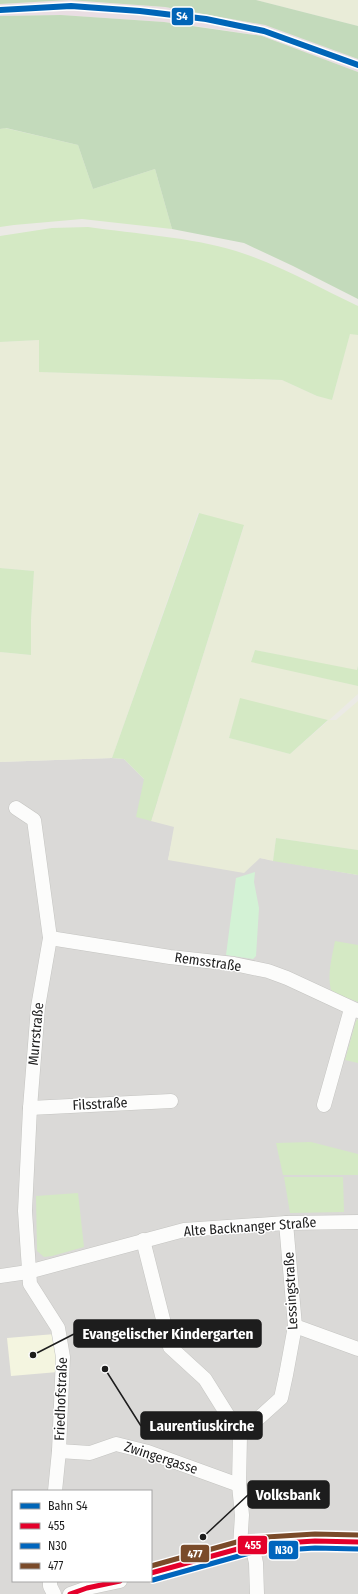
<svg xmlns="http://www.w3.org/2000/svg" width="358" height="1594" font-family="'Fira Sans Condensed',sans-serif">
  <style>
    .residential { fill: #dad9d7; fill-rule: evenodd }
    .industrial { fill: #e9dee3 }
    .education { fill: #f4f5e0 }
    .farmland { fill: #e9ecd8; fill-rule: evenodd }
    .grass { fill: #d4e9c4 }
    .forest { fill: #c3dabb }
    .park { fill: #d3f2d5 }
    .lines { fill: none; stroke-linecap: round; stroke-linejoin: round }
    .minor-casing { stroke: #c4c4c1; stroke-width: 15 }
    .minor { stroke: #fcfcfb; stroke-width: 14 }
    .bus-1-casing { stroke: #fff; stroke-width: 8 }
    .bus-2-casing { stroke: #fff; stroke-width: 8 }
    .bus-3-casing { stroke: #fff; stroke-width: 8 }
    .bus-1 { stroke: #e4002b; stroke-width: 5 }
    .bus-2 { stroke: #0065bd; stroke-width: 5 }
    .bus-3 { stroke: #7a4b2a; stroke-width: 5 }
    .rail-1-casing { stroke: #fff; stroke-width: 9 }
    .rail-1 { stroke: #0065b7; stroke-width: 6 }
    .labels { text-anchor: middle; dominant-baseline: central; stroke-width: 3; stroke-linejoin: round; paint-order: stroke }
    .street-label { font-size: 14px; fill: #1d1d1d; stroke: #fff }
    .leader { fill: none; stroke: #1d1d1d; stroke-width: 1.5 }
    .callout-dot { fill: #1d1d1d; stroke: #fff; stroke-width: 1.5 }
    .callout { fill: #1d1d1d; stroke: #1d1d1d; stroke-width: 1.5 }
    .callout-label { font-size: 15px; text-anchor: middle; font-weight: bold; fill: #fff }
    .line-badge { stroke: #fff; stroke-width: 1.5 }
    .badge-label { font-size: 11px; text-anchor: middle; font-weight: bold; fill: #fff }
  </style>
  <rect width="100%" height="100%" fill="#ebeae5"/>
  <path class="residential" d="M112 758 124 759 144 779 175 827 168 860 260 858 358 875V1594H0V762ZM13 1491H151V1581H13Z"/>
  <path class="industrial" d="M69 0 164 7 265 25 358 59V72L262 36 196 26 164 22 61 15 0 16V4Z"/>
  <path class="education" d="M55 1334 58 1372 11 1376 7 1338Z"/>
  <g class="farmland">
    <path d="M256 0H358V26Z"/>
    <path d="M350 333 358 335V666L357 671 255 650 251 661 358 686V694L329 720H336L358 701V850L276 838 273 861 260 858 244 873 168 860 174 827 151 821 244 526 198 513 112 758 0 762V652L31 655V620L34 571 0 568V342L39 340V372L282 380 317 396 332 400ZM240 699 328 720V721L290 754 229 738Z"/>
  </g>
  <g class="grass">
    <path d="M5 128 78 145 93 189 155 169 172 229 82 219 14 225 0 227V129Z"/>
    <path d="M88 227C136 234 190 237 236 251 278 264 318 287 358 306V335L350 334 332 400 317 396 282 380 39 372V340L0 342V236L52 228Z"/>
    <path d="M199 513 244 525 151 821 136 817 144 779 124 759 112 758Z"/>
    <path d="M0 568 34 571 31 620V655L0 652Z"/>
    <path d="M255 650 357 670 358 666V686L251 662Z"/>
    <path d="M240 698 328 720 290 754 229 738Z"/>
    <path d="M276 838 358 850V875L273 861Z"/>
    <path d="M335 941 358 945V1002L337 994 331 990C327 974 332 957 335 941Z"/>
    <path d="M358 1019V1063L345 1060 356 1021Z"/>
    <path d="M311 1142 358 1154V1175H283L276 1143Z"/>
    <path d="M284 1177H343L344 1212 290 1213Z"/>
    <path d="M78 1193 84 1247 52 1256 44 1257 37 1251 36 1196Z"/>
  </g>
  <g class="forest">
    <path d="M0 0H256L358 26V59L265 25 165 7 69 0 0 4Z"/>
    <path d="M61 15 164 22 262 36 358 72V299L293 266 244 243 172 229 155 169 93 189 78 145 6 128 0 129V16Z"/>
  </g>
  <path class="park" d="M255 872 254 882 259 908 256 956 253 959 226 955 236 878Z"/>
  <g class="lines">
    <defs>
      <g id="minor">
        <path d="M16 808 34 820 50 938 38 1007 30 1108 25 1211 30 1284 58 1328 63 1357 59 1451 55 1491"/>
        <path d="M50 938 170 957 234 964 268 971 287 978 358 1011"/>
        <path d="M324 1105 351 1009"/>
        <path d="M30 1108 171 1101"/>
        <path d="M143 1240 170 1347 205 1379 240 1435 239 1485 242 1515 240 1547"/>
        <path d="M0 1276 28 1272 184 1230 286 1223 358 1222"/>
        <path d="M295 1326 358 1349"/>
        <path d="M240 1435 281 1398 286 1375 295 1326 286 1223"/>
        <path d="M59 1451 90 1453 116 1444 148 1452 239 1485"/>
        <path d="M252 1545 256 1563 257 1594"/>
        <path d="M151 1573 252 1545 315 1541 358 1542"/>
        <path d="M50 1581V1586L54 1594"/>
        <path d="M70 1594 87 1588 120 1581"/>
      </g>
    </defs>
    <use href="#minor" class="minor-casing"/>
    <use href="#minor" class="minor"/>
    <defs>
      <g id="bus-1">
        <path d="M151 1573 252 1545 315 1541 358 1542"/>
        <path d="M70 1594 87 1588 120 1581"/>
      </g>
      <path id="bus-2" d="M153 1580 253 1552 315 1548 358 1549"/>
      <path id="bus-3" d="M151 1566 251 1538 315 1534 358 1535"/>
    </defs>
    <use href="#bus-1" class="bus-1-casing"/>
    <use href="#bus-2" class="bus-2-casing"/>
    <use href="#bus-3" class="bus-3-casing"/>
    <use href="#bus-1" class="bus-1"/>
    <use href="#bus-2" class="bus-2"/>
    <use href="#bus-3" class="bus-3"/>
    <defs>
      <path id="rail-1" d="M0 10 71 6 140 11 206 19 264 31 358 65"/>
    </defs>
    <use href="#rail-1" class="rail-1-casing"/>
    <use href="#rail-1" class="rail-1"/>
  </g>
  <g class="labels">
    <g class="street-label">
      <text transform="translate(208 962) rotate(8)">Remsstraße</text>
      <text transform="translate(36 1034) rotate(-85)">Murrstraße</text>
      <text transform="translate(100 1104) rotate(-3)">Filsstraße</text>
      <text transform="translate(250 1227) rotate(-4)">Alte Backnanger Straße</text>
      <text transform="translate(291 1291) rotate(-93)">Lessingstraße</text>
      <text transform="translate(61 1399) rotate(-88)">Friedhofstraße</text>
      <text transform="translate(161 1458) rotate(18)">Zwingergasse</text>
    </g>
  </g>
  <path class="leader" d="M33 1355L74 1334M105 1369L141 1426M203 1537L248 1495"/>
  <g class="callout-dot">
    <circle cx="33" cy="1355" r="4"/>
    <circle cx="105" cy="1369" r="4"/>
    <circle cx="203" cy="1537" r="4"/>
  </g>
  <g class="callout">
    <rect x="74" y="1320" width="187" height="27" rx="4"/>
    <rect x="141" y="1412" width="121" height="27" rx="4"/>
    <rect x="248" y="1481" width="81" height="27" rx="4"/>
  </g>
  <g class="callout-label">
    <text x="168" y="1339">Evangelischer Kindergarten</text>
    <text x="202" y="1431">Laurentiuskirche</text>
    <text x="288" y="1500">Volksbank</text>
  </g>
  <g class="line-badge">
    <rect x="171" y="7" width="23" height="19" rx="4" fill="#0065b7"/>
    <rect x="237" y="1535" width="31" height="20" rx="4" fill="#e4002b"/>
    <rect x="268" y="1540" width="31" height="20" rx="4" fill="#0065bd"/>
    <rect x="180" y="1544" width="30" height="19" rx="4" fill="#7a4b2a"/>
  </g>
  <g class="badge-label">
    <text x="182" y="20">S4</text>
    <text x="253" y="1549">455</text>
    <text x="284" y="1554">N30</text>
    <text x="195" y="1558">477</text>
  </g>
  <rect x="12" y="1490" width="140" height="92" fill="#ffffff" stroke="#a5a5a5"/>
  <rect x="20" y="1503" width="20" height="6" fill="#0065b7" stroke="#a5a5a5"/>
  <text x="48" y="1510" font-size="12" fill="#1d1d1d">Bahn S4</text>
  <rect x="20" y="1523" width="20" height="6" fill="#e4002b" stroke="#a5a5a5"/>
  <text x="48" y="1530" font-size="12" fill="#1d1d1d">455</text>
  <rect x="20" y="1543" width="20" height="6" fill="#0065bd" stroke="#a5a5a5"/>
  <text x="48" y="1550" font-size="12" fill="#1d1d1d">N30</text>
  <rect x="20" y="1563" width="20" height="6" fill="#7a4b2a" stroke="#a5a5a5"/>
  <text x="48" y="1570" font-size="12" fill="#1d1d1d">477</text>
</svg>
